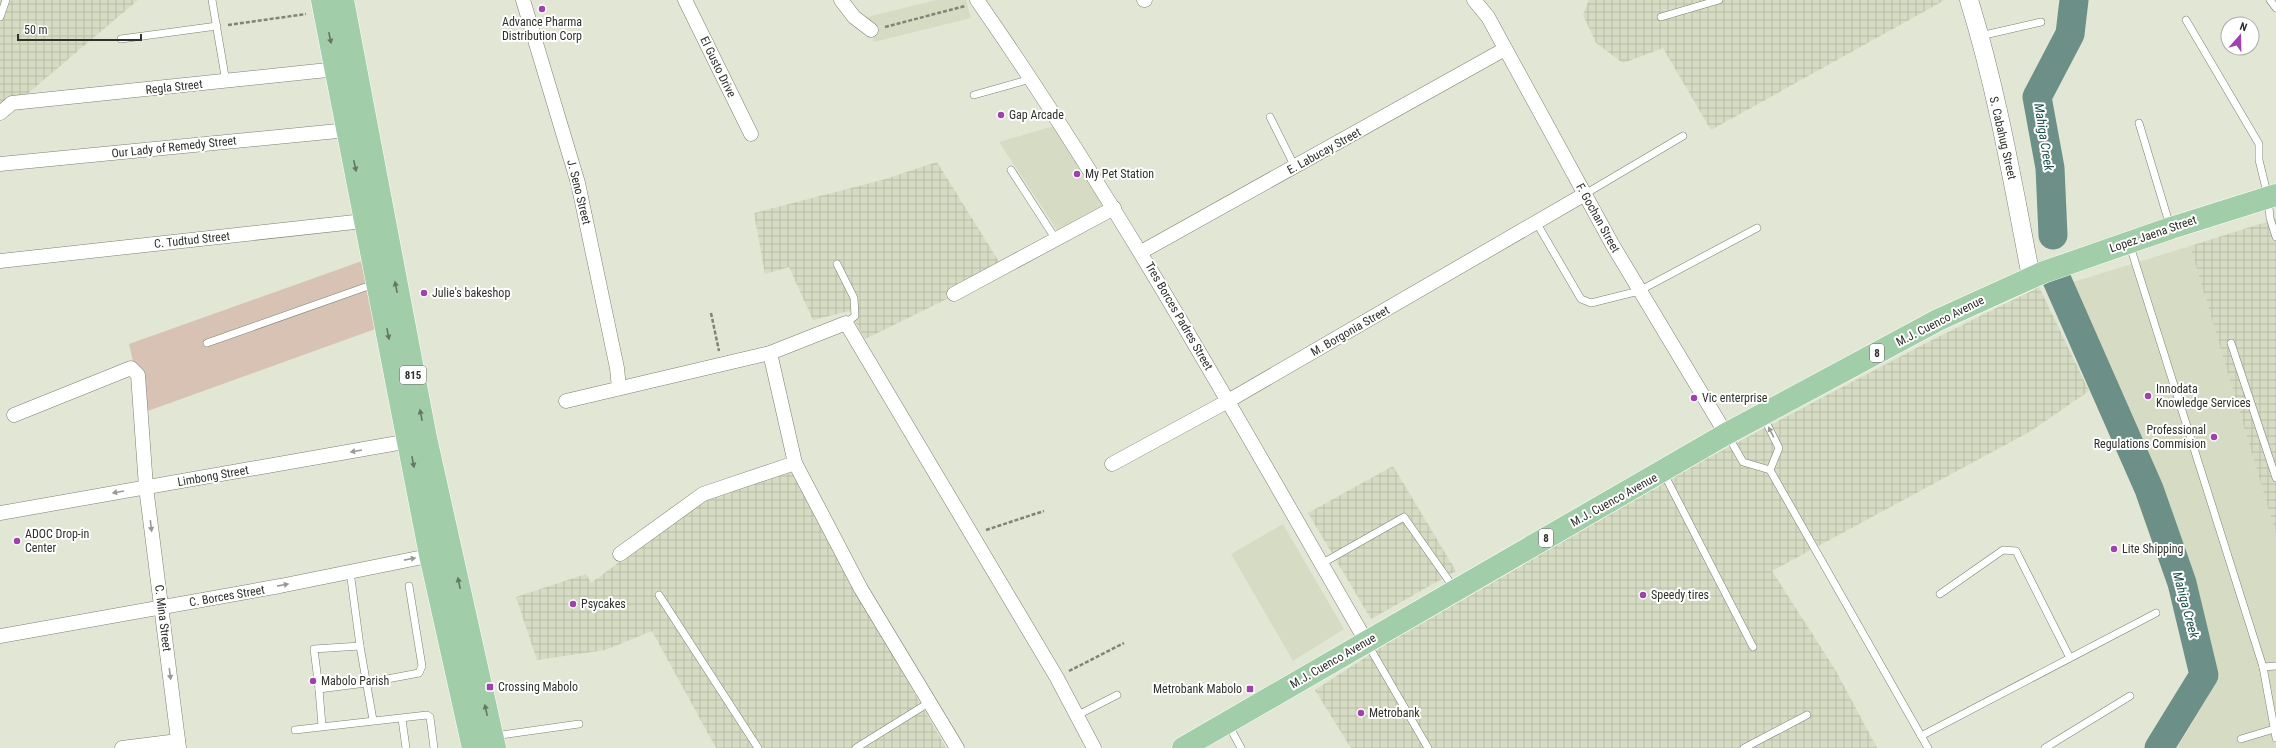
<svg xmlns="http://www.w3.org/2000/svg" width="2276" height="748" font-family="'Roboto Condensed',sans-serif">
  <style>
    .built { fill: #d6dcc3 }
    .industrial { fill: url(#industrial-grid) }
    .green { fill: #d7c2b4 }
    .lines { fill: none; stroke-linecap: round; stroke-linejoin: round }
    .river { stroke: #6c9088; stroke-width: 29 }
    .service-casing { stroke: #7c8070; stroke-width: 8 }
    .minor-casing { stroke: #7c8070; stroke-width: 15 }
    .tertiary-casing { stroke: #7c8070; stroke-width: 19 }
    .primary-casing { stroke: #fff; stroke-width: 23 }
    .path { stroke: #808378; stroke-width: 2.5; stroke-dasharray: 4 2; stroke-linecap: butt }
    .service { stroke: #fff; stroke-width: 7 }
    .minor { stroke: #fff; stroke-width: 14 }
    .tertiary { stroke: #fff; stroke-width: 18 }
    .primary { stroke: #a1cda9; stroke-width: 22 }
    .oneway { fill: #637764 }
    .oneway2 { fill: #989895 }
    .poi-dot { fill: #9e42ad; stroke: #fff; stroke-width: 1.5 }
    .labels { text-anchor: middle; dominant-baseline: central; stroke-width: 4; stroke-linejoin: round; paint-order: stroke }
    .shield { fill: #fff; stroke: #6e6f6b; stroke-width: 1 }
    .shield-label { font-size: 11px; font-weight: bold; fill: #30312b }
    .poi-label { font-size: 12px; fill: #30312b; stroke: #fff; text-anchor: start }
    .street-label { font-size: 12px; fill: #30312b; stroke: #fff }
    .water-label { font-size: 13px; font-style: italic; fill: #194e45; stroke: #fff }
  </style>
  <defs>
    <pattern id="industrial-grid" width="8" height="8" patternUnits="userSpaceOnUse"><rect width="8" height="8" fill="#d6dcc3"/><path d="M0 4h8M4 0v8" fill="none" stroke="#b8bda8"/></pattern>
  </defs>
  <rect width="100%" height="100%" fill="#e2e7d5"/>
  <g class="built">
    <path d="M936 0H966L971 18 874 42 867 17Z"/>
    <path d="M1057 125 1104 207 1057 230 999 142Z"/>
    <path d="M2190 246 2276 534V748H2177L2220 676 2153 469 2070 283Z"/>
    <path d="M1283 524 1344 629 1293 661 1231 554Z"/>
  </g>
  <g class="industrial">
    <path d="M0 0H138L0 117Z"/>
    <path d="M1589 0H1945L1711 130 1663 48 1623 63 1596 43 1583 15Z"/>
    <path d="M937 162 1001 265 951 297 865 339 849 311 813 320 789 267 765 274 754 213 882 180Z"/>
    <path d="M2276 219V534L2190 246Z"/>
    <path d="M2039 287 2089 391 2031 431 1772 571 1836 671 1877 748H1351L1315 690 1388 643 1706 459 1926 343Z"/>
    <path d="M1393 466 1456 571 1371 619 1308 513Z"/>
    <path d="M791 472 919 701 946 748H716L652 631 605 650 537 660 516 597 586 574 591 583 704 499Z"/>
  </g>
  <path class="green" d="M362 261 378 328 145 412 129 344Z"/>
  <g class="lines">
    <g class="river">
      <path d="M2053 235 2050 168 2037 97 2070 34 2074 0"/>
      <path d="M2057 280 2149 489 2182 583 2204 675 2159 748"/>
    </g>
    <defs>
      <g id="service">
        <path d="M212 0 226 82"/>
        <path d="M2270 0 2276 8"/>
        <path d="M0 17 6 0"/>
        <path d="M1661 17 1719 0"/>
        <path d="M2186 20 2259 144V160L2268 197 2270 218 2276 237"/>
        <path d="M1980 36 2041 22"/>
        <path d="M121 39 217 26"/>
        <path d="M974 95 1031 79"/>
        <path d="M1270 117 1295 167"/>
        <path d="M2139 123 2170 226"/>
        <path d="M1011 170 1055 238"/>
        <path d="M1585 194 1683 136"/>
        <path d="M1536 222 1581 299 1591 303 1639 291 1757 228"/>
        <path d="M2130 246 2263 667 2276 738"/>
        <path d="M837 264 854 298 855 316 846 323"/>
        <path d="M207 343 374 284"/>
        <path d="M2231 343 2276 478"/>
        <path d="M1763 416 1779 448 1770 470"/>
        <path d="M1728 436 1743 462 1770 470 1928 748"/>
        <path d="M1663 472 1753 647"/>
        <path d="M1321 564 1404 517 1454 588"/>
        <path d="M350 571 360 646 373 720"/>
        <path d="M1940 594 2003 550 2016 551 2070 658"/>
        <path d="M659 595 758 748"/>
        <path d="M1367 643 1428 748"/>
        <path d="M360 646 314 649 319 689 366 683 419 673 422 666 409 586"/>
        <path d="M2263 667 2276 666"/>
        <path d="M319 689 322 726"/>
        <path d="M1076 716 1117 695"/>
        <path d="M402 719 406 748"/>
        <path d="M1228 724 1241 748"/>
        <path d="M295 730 427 715 430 717 434 748"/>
        <path d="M494 736 579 724"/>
        <path d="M1921 736 2156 613"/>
        <path d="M2241 739 2274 729"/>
        <path d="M856 748 930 702"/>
        <path d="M1744 748 1807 715"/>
        <path d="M2045 748 2130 696"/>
      </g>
      <g id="minor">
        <path d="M523 0 578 183 617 368 619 388"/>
        <path d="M685 0 751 134"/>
        <path d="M841 0 854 17 871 30"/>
        <path d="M977 0C1120 205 1241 425 1366 641"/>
        <path d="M1144 0H1145"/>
        <path d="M1474 0 1488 17 1612 244 1726 434"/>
        <path d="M0 113 12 103 337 69"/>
        <path d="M0 164 348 130"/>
        <path d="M1141 252 1505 49"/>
        <path d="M0 261 373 220"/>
        <path d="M954 294 1114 208"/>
        <path d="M770 353 795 463 861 589 957 748"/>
        <path d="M566 401 770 353 846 323 1057 678 1094 748"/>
        <path d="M14 415 131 368 138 375 146 487 179 748"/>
        <path d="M1112 464 1228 401 1585 194"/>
        <path d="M0 513 415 440"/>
        <path d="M620 554 703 494 795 463"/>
        <path d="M0 636 280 586 438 554"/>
        <path d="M122 748 178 741"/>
      </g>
      <path id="tertiary" d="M1969 0C1997 90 2013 184 2031 277"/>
      <g id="primary">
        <path d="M322 0 430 555 473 748"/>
        <path d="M343 0 426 438 495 748"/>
        <path d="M1183 748 1726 434 1938 320 2044 272 2171 228 2276 195"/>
      </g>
    </defs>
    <use href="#service" class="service-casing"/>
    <use href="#minor" class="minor-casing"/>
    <use href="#tertiary" class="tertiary-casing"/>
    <use href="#primary" class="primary-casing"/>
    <g class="path">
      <path d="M228 25 306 14"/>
      <path d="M885 27 965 6"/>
      <path d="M711 313 719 351"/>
      <path d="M986 530 1044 511"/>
      <path d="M1069 671 1124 643"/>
    </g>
    <use href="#service" class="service"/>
    <use href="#minor" class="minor"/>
    <use href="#tertiary" class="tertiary"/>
    <use href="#primary" class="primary"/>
  </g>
  <defs><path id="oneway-solid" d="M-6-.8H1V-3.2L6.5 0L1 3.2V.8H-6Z"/></defs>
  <g class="oneway">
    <use href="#oneway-solid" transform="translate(330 38) rotate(78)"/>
    <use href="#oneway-solid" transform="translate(355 166) rotate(78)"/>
    <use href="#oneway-solid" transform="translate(396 287) rotate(-101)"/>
    <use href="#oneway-solid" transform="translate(388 334) rotate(79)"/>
    <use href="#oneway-solid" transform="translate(421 415) rotate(-101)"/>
    <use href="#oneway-solid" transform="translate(413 462) rotate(79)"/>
    <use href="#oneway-solid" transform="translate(459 583) rotate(-102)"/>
    <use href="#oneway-solid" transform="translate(486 710) rotate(-102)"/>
  </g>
  <g class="oneway2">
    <use href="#oneway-solid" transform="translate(1771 432) rotate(-117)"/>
    <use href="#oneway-solid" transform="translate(356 451) rotate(170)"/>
    <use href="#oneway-solid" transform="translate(118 492) rotate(170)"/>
    <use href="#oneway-solid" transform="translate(151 526) rotate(83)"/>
    <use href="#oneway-solid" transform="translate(410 559) rotate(-11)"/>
    <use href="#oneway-solid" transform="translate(283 585) rotate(-11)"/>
    <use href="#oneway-solid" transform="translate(170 674) rotate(83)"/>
  </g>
  <g class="poi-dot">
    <circle cx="542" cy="9" r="4"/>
    <circle cx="1001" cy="115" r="4"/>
    <circle cx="1077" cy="174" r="4"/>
    <circle cx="424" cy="293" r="4"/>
    <circle cx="2148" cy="396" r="4"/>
    <circle cx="1694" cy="398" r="4"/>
    <circle cx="2214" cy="437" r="4"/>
    <circle cx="17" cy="541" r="4"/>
    <circle cx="2114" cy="549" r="4"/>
    <circle cx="1643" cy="595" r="4"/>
    <circle cx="573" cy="604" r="4"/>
    <circle cx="313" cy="681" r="4"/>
    <rect x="486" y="683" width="8" height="8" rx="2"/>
    <rect x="1246" y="685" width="8" height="8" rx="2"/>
    <circle cx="1361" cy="713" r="4"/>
  </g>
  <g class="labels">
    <g class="shield">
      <rect x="1870" y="344" width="14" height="18" rx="3"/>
      <rect x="400" y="366" width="26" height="18" rx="3"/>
      <rect x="1539" y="529" width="14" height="18" rx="3"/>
    </g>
    <g class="shield-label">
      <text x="1877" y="353">8</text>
      <text x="413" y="375">815</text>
      <text x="1546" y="538">8</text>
    </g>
    <g class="poi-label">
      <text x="542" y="22" text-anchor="middle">Advance Pharma<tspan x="542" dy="14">Distribution Corp</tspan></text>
      <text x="1009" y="115">Gap Arcade</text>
      <text x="1085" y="174">My Pet Station</text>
      <text x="432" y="293">Julie's bakeshop</text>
      <text x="2156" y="389">Innodata<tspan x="2156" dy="14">Knowledge Services</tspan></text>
      <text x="1702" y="398">Vic enterprise</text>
      <text x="2206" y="430" text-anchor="end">Professional<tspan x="2206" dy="14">Regulations Commision</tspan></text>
      <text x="25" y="534">ADOC Drop-in<tspan x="25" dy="14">Center</tspan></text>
      <text x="2122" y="549">Lite Shipping</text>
      <text x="1651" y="595">Speedy tires</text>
      <text x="581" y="604">Psycakes</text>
      <text x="321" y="681">Mabolo Parish</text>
      <text x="498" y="687">Crossing Mabolo</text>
      <text x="1242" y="689" text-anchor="end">Metrobank Mabolo</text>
      <text x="1369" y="713">Metrobank</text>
    </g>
    <g class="street-label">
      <text transform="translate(718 67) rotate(64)">El Gusto Drive</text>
      <text transform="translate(174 87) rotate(-6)">Regla Street</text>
      <text transform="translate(2003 138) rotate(77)">S. Cabahug Street</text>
      <text transform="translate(174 147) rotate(-6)">Our Lady of Remedy Street</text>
      <text transform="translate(1324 151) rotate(-29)">E. Labucay Street</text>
      <text transform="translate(579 192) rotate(76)">J. Seno Street</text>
      <text transform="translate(1598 218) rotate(61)">F. Gochan Street</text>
      <text transform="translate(2153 234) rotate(-19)">Lopez Jaena Street</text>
      <text transform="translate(192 240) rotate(-6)">C. Tudtud Street</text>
      <text transform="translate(1179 316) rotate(60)">Tres Borces Padres Street</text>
      <text transform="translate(1940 321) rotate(-27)">M.J. Cuenco Avenue</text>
      <text transform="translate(1350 331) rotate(-30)">M. Borgonia Street</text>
      <text transform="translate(213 476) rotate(-10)">Limbong Street</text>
      <text transform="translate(1614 500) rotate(-29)">M.J. Cuenco Avenue</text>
      <text transform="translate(227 596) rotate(-10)">C. Borces Street</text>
      <text transform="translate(163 618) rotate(83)">C. Mina Street</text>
      <text transform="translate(1333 661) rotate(-30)">M.J. Cuenco Avenue</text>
    </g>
    <g class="water-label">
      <text transform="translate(2044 137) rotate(81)">Mahiga Creek</text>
      <text transform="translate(2186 605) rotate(75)">Mahiga Creek</text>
    </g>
  </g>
  <g transform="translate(2240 36) rotate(20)"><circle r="19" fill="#ffffff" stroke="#acadaa"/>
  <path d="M0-3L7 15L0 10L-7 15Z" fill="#9e42ad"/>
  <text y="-6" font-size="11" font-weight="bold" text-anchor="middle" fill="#30312b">N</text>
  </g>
  <path d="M18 34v6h123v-6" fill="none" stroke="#30312b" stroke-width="2"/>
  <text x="24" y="34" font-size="12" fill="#30312b" stroke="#ffffff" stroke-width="3" paint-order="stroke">50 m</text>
</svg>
